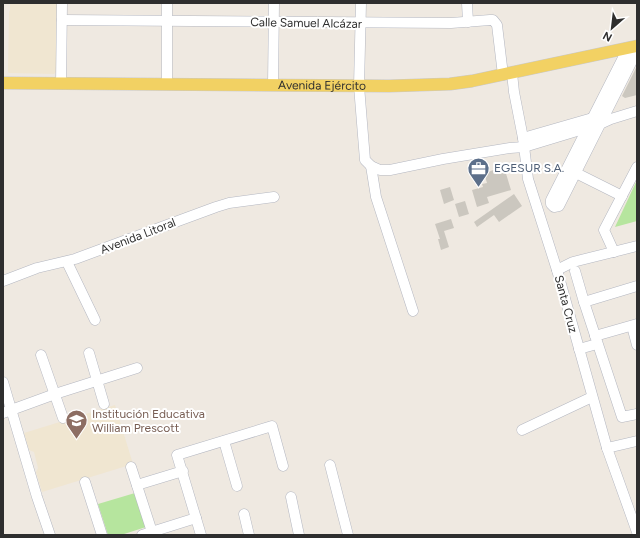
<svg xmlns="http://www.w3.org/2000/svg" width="640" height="538" font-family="Figtree,sans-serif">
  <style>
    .education { fill: #f0e6d1 }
    .green { fill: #b6e59e }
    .building { fill: #cbc7bf }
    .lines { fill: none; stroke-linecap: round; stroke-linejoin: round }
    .minor-casing { stroke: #b4b7c1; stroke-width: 11 }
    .major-casing { stroke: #c9c9c9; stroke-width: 13 }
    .minor { stroke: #fff; stroke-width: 10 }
    .major { stroke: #f2d163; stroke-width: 12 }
    .labels { text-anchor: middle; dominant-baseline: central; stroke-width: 4; stroke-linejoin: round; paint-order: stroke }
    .street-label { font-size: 12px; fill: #2e2e2e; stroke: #fff }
    .service-label { font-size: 12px; fill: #4e5e75; stroke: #fff; text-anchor: start }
    .education-label { font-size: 12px; fill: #785e54; stroke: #fff; text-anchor: start }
  </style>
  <rect width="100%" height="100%" fill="#efe9e1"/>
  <g class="education">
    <path d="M10 3H57L56 72 54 74 9 73 8 72 9 12 10 10Z"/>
    <path d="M115 405 133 464 42 492 36 472 38 468 34 452 29 450 24 433Z"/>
  </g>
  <g class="green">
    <path d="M637 180V221L615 227Z"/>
    <path d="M135 493 146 527 121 535H108L98 504Z"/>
  </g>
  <g class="building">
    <path d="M637 66V95L625 98 622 96Z"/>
    <path d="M504 167 511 190 487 197 489 203 477 207 472 190 483 187 482 184 487 183 484 173Z"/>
    <path d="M450 187 454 200 444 204 440 190Z"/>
    <path d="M514 194 522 206 499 222 494 215 477 227 474 222Z"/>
    <path d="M465 201 469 214 459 217 455 204Z"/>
    <path d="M451 219 454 228 444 231 449 247 441 250 438 239H440L435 224Z"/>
  </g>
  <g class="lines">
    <defs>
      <g id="minor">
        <path d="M361 3 359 86 365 160 371 166 380 170H390L443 159 510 148 524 147 600 124 611 119 637 111"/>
        <path d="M467 3 468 22"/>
        <path d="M62 20 451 23 490 20H493L497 25 503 75"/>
        <path d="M628 48 551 200V204L554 207 559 206 637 51"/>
        <path d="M512 73 514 92 523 138 528 179 557 270 607 448 637 532"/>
        <path d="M61 84 62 3"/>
        <path d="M167 84V3"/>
        <path d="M273 85 274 3"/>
        <path d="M523 138 596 117"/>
        <path d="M371 166 376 197 413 311"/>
        <path d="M570 170 622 196"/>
        <path d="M614 252 604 230 637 167"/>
        <path d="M67 262 95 320"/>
        <path d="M557 270 573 262 637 246"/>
        <path d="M575 271 584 302 622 417 637 414"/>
        <path d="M3 281 37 268 75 259 216 207 229 203 274 197"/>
        <path d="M584 302 637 286"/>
        <path d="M632 326 637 345"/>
        <path d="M595 336 637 324"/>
        <path d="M579 349 597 344"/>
        <path d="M89 353 104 404"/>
        <path d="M41 355 63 418"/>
        <path d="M3 382 37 497 50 535"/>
        <path d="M3 413 55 394 137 368"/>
        <path d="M522 430 592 397"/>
        <path d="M224 441 237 486"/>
        <path d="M607 448 637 441"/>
        <path d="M330 465 348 535"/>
        <path d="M131 467 153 535"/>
        <path d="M85 482 102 535"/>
        <path d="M137 485 183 471"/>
        <path d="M291 497 299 535"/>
        <path d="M244 514 249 535"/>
        <path d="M142 535 196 518"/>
        <path d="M201 535 177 455 272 426 283 466"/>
      </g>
      <g id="major">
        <path id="s1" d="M3 83 389 86 450 84 472 81 637 46"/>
      </g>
    </defs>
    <use href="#minor" class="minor-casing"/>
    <use href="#major" class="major-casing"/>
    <use href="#minor" class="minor"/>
    <use href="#major" class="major"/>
  </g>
  <defs>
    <symbol id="office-pin" viewBox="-11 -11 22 30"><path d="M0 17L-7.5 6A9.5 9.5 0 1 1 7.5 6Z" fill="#5c6f8a" stroke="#fff"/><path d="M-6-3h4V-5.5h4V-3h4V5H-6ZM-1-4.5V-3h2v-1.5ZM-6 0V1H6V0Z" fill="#fff"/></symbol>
    <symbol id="school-pin" viewBox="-11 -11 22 30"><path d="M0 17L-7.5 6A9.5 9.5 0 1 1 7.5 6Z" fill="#8d6e63" stroke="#fff"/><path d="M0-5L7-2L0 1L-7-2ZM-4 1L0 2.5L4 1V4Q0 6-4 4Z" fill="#fff"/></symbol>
  </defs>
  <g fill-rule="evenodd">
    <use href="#office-pin" x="466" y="156" width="25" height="34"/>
    <use href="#school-pin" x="64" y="408" width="25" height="34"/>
  </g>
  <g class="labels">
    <g class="street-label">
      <text transform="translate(306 23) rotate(1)">Calle Samuel Alcázar</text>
      <text stroke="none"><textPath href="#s1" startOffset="319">Avenida Ejército</textPath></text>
      <text transform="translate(138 236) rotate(-21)">Avenida Litoral</text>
      <text transform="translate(566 304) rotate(75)">Santa Cruz</text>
    </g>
    <g class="service-label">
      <text x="494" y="168">EGESUR S.A.</text>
    </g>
    <g class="education-label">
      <text x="92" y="414">Institución Educativa<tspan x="92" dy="14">William Prescott</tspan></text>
    </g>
  </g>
  <rect width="640" height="538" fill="none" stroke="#2e2e2e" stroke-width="8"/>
  <g transform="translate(612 28) rotate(208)" stroke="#ffffff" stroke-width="3" paint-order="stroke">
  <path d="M0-3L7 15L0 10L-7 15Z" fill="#2e2e2e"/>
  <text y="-6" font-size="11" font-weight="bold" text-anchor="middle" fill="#2e2e2e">N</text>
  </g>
</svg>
